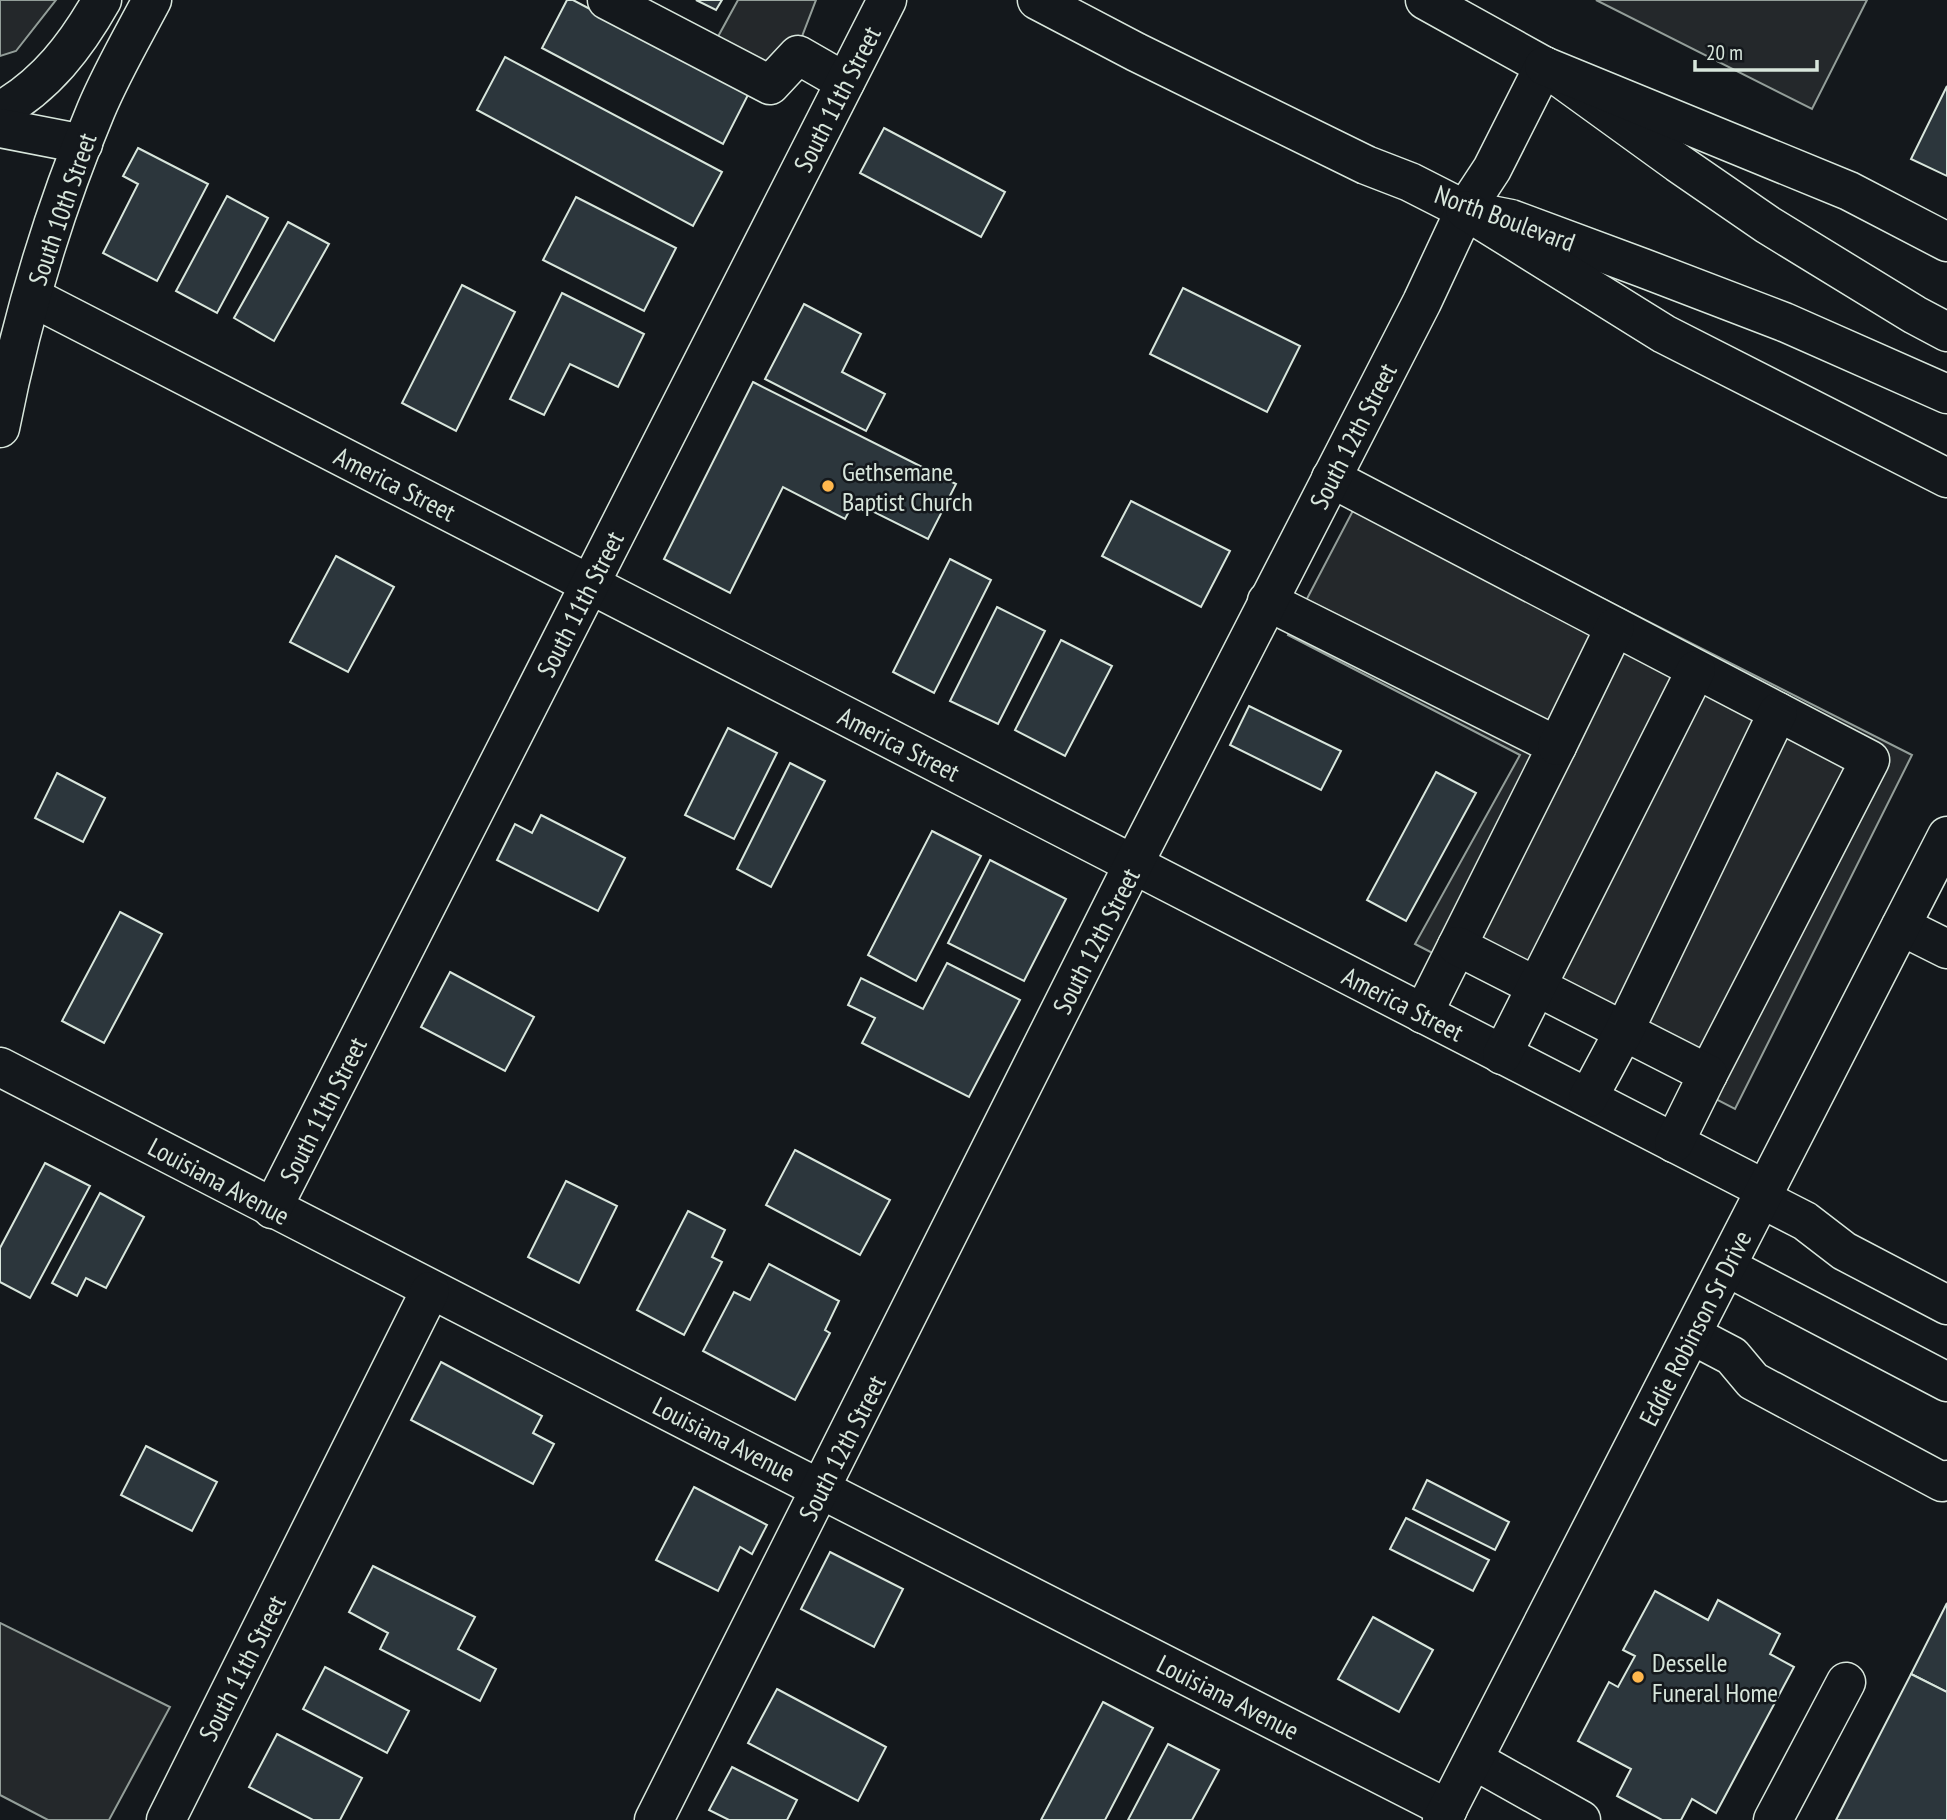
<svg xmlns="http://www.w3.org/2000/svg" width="1947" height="1820" font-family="'PT Sans Narrow',sans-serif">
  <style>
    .parking { fill: #24282b; stroke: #939e99; stroke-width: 2 }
    .building { fill: #2c363c; stroke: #d8e6dc; stroke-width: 2 }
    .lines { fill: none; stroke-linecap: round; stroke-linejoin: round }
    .minor-casing { stroke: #d8e6dc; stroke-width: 41 }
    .major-casing { stroke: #d8e6dc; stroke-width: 41 }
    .minor { stroke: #14181c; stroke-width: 38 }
    .major { stroke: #14181c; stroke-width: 38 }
    .poi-dot { fill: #ffb74d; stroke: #14181c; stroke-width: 2.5 }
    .labels { text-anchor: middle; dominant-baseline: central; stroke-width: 5; stroke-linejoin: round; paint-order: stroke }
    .street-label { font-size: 26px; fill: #d8e6dc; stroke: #14181c }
    .poi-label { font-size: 26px; fill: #d8e6dc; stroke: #14181c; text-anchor: start }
  </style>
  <rect width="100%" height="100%" fill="#14181c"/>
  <g class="parking">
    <path d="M0 0H56L16 51 0 56Z"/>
    <path d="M738 0H816L779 96 709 53Z"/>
    <path d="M1596 0H1867L1812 109Z"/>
    <path d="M1369 480 1912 755 1735 1109 1415 944 1520 755 1288 635Z"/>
    <path d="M0 1623 170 1707 109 1820H48L0 1795Z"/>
  </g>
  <g class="building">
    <path d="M567 0H573L749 93 723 144 542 48Z"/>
    <path d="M696 0H722L716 10Z"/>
    <path d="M505 57 722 172 693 226 477 110Z"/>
    <path d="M1947 86V176L1911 159Z"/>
    <path d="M884 128 1005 192 981 237 860 173Z"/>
    <path d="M138 148 208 184 157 281 103 253 138 184 123 176Z"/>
    <path d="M227 196 268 218 217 313 176 291Z"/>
    <path d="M576 197 676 248 644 311 543 260Z"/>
    <path d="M288 222 329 244 274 341 234 318Z"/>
    <path d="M462 285 515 312 456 431 402 403Z"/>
    <path d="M1183 288 1300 346 1267 412 1150 354Z"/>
    <path d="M562 293 644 334 618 387 570 364 544 415 510 399Z"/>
    <path d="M804 304 861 334 842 372 885 394 866 431 765 379Z"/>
    <path d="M753 382 956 484 928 539 854 502 845 519 783 487 730 593 664 559Z"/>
    <path d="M1131 501 1230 551 1201 607 1102 556Z"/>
    <path d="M336 556 394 587 348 672 290 642Z"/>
    <path d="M950 559 991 580 934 693 893 672Z"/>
    <path d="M997 607 1045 631 998 724 950 701Z"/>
    <path d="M1061 640 1112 666 1065 756 1015 730Z"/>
    <path d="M1249 706 1341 751 1321 790 1230 745Z"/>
    <path d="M728 728 777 753 734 839 685 815Z"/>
    <path d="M790 763 825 781 771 887 737 869Z"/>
    <path d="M1436 772 1476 793 1406 921 1367 900Z"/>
    <path d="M57 773 105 798 83 842 35 818Z"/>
    <path d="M541 815 625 858 598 911 497 860 515 824 532 833Z"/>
    <path d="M932 831 981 856 916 981 868 955Z"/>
    <path d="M990 860 1066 899 1024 981 948 943Z"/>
    <path d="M120 912 162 934 104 1043 62 1021Z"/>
    <path d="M947 963 1020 1000 969 1097 862 1043 875 1018 848 1005 861 978 923 1009Z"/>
    <path d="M450 972 534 1017 505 1071 421 1027Z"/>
    <path d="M795 1150 890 1200 860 1255 766 1205Z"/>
    <path d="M45 1163 90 1186 30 1298 0 1282V1248Z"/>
    <path d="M566 1181 617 1206 579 1283 528 1257Z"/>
    <path d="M100 1193 144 1217 106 1288 86 1278 77 1296 52 1283Z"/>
    <path d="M688 1211 725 1230 712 1257 722 1262 684 1335 637 1310Z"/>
    <path d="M769 1264 839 1301 825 1330 830 1333 795 1400 703 1351 734 1292 750 1300Z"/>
    <path d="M441 1362 542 1416 533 1433 554 1444 533 1484 411 1420Z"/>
    <path d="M146 1446 217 1482 192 1531 121 1495Z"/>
    <path d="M1427 1480 1509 1522 1495 1550 1413 1509Z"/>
    <path d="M694 1487 767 1525 752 1554 740 1547 718 1591 656 1560Z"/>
    <path d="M1406 1518 1489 1560 1473 1591 1390 1549Z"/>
    <path d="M830 1552 903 1589 874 1647 801 1609Z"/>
    <path d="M373 1566 475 1617 458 1649 496 1669 480 1701 380 1649 388 1633 349 1612Z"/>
    <path d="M1655 1591 1708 1620 1718 1600 1780 1634 1770 1654 1794 1667 1716 1813 1692 1799 1681 1820H1662L1617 1796 1631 1769 1578 1741 1609 1682 1618 1687 1635 1656 1623 1650Z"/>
    <path d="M1947 1603V1692L1911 1674Z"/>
    <path d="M1373 1617 1433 1650 1399 1712 1338 1679Z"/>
    <path d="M325 1667 409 1711 387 1753 303 1709Z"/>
    <path d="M1911 1674 1947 1692V1820H1836Z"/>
    <path d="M777 1689 886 1747 858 1801 748 1743Z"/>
    <path d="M1103 1702 1153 1728 1105 1820H1041Z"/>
    <path d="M277 1734 362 1778 340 1820H313L249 1787Z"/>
    <path d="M1168 1744 1219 1770 1192 1820H1128Z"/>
    <path d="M732 1767 797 1800 787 1820H729L709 1810Z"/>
  </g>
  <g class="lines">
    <defs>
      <g id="minor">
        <path d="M607 0 770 85 798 55 845 82"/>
        <path d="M1037 0 1136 52 1366 165 1410 182 1465 210 1511 219 1643 268 1784 322 1947 394"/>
        <path d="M1425 0 1544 66 1678 163 1768 225 1915 315 1947 332"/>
        <path d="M32 297 1766 1190"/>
        <path d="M1331 478 1870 760 1708 1074"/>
        <path d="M1267 601 1557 746 1423 1014"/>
        <path d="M1557 746 1615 627"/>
        <path d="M1901 926 1947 949"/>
        <path d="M1457 946 1708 1074 1674 1143"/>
        <path d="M1502 1055 1696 670"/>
        <path d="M0 1067C481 1318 965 1562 1448 1809"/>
        <path d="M1588 1098 1624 1031 1778 712"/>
        <path d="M1762 1199 1805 1221 1844 1251 1947 1305"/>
        <path d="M272 1209 887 0"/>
        <path d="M1727 1267 1947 1382"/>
        <path d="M1692 1335 1732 1356 1753 1381 1942 1482 1947 1480"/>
        <path d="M1474 1760 1581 1820"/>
        <path d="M166 1820 430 1291"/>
        <path d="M654 1820 1133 865 1422 302 1465 210 1492 169 1544 66"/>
        <path d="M1442 1820 1947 836"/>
        <path d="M1773 1820 1846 1682"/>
      </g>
      <g id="major">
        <path d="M1544 66 1849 191 1947 242"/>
        <path d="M0 111C46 85 76 46 102 0"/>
        <path d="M0 128 83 144"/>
        <path d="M1465 210 1664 334 1947 478"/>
        <path d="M0 428C21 321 54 210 96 110 112 72 133 36 152 0"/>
      </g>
    </defs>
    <use href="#minor" class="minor-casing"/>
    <use href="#major" class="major-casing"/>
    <use href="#minor" class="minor"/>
    <use href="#major" class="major"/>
  </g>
  <g class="poi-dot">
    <circle cx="828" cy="486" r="7"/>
    <circle cx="1638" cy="1677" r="7"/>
  </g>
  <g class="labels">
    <g class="street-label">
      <text transform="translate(837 99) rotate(-63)">South 11th Street</text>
      <text transform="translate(62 209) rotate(-71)">South 10th Street</text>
      <text transform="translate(1505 218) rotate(20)">North Boulevard</text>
      <text transform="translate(1353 436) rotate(-63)">South 12th Street</text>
      <text transform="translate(395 484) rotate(27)">America Street</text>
      <text transform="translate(580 604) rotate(-63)">South 11th Street</text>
      <text transform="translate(899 744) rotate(27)">America Street</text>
      <text transform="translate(1096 941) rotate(-63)">South 12th Street</text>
      <text transform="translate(1403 1004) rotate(27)">America Street</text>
      <text transform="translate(323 1110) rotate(-63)">South 11th Street</text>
      <text transform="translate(219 1181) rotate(28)">Louisiana Avenue</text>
      <text transform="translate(1695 1328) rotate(-63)">Eddie Robinson Sr Drive</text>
      <text transform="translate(724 1439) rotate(27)">Louisiana Avenue</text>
      <text transform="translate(842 1448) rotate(-63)">South 12th Street</text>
      <text transform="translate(242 1668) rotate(-63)">South 11th Street</text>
      <text transform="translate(1228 1697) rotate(27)">Louisiana Avenue</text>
    </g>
    <g class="poi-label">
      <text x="842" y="471">Gethsemane<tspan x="842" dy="30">Baptist Church</tspan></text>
      <text x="1652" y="1662">Desselle<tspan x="1652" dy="30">Funeral Home</tspan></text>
    </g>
  </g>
  <path d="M1695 60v10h122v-10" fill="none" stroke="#d8e6dc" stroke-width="3.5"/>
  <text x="1706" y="60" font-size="21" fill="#d8e6dc" stroke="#14181c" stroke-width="5" paint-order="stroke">20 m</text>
</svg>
